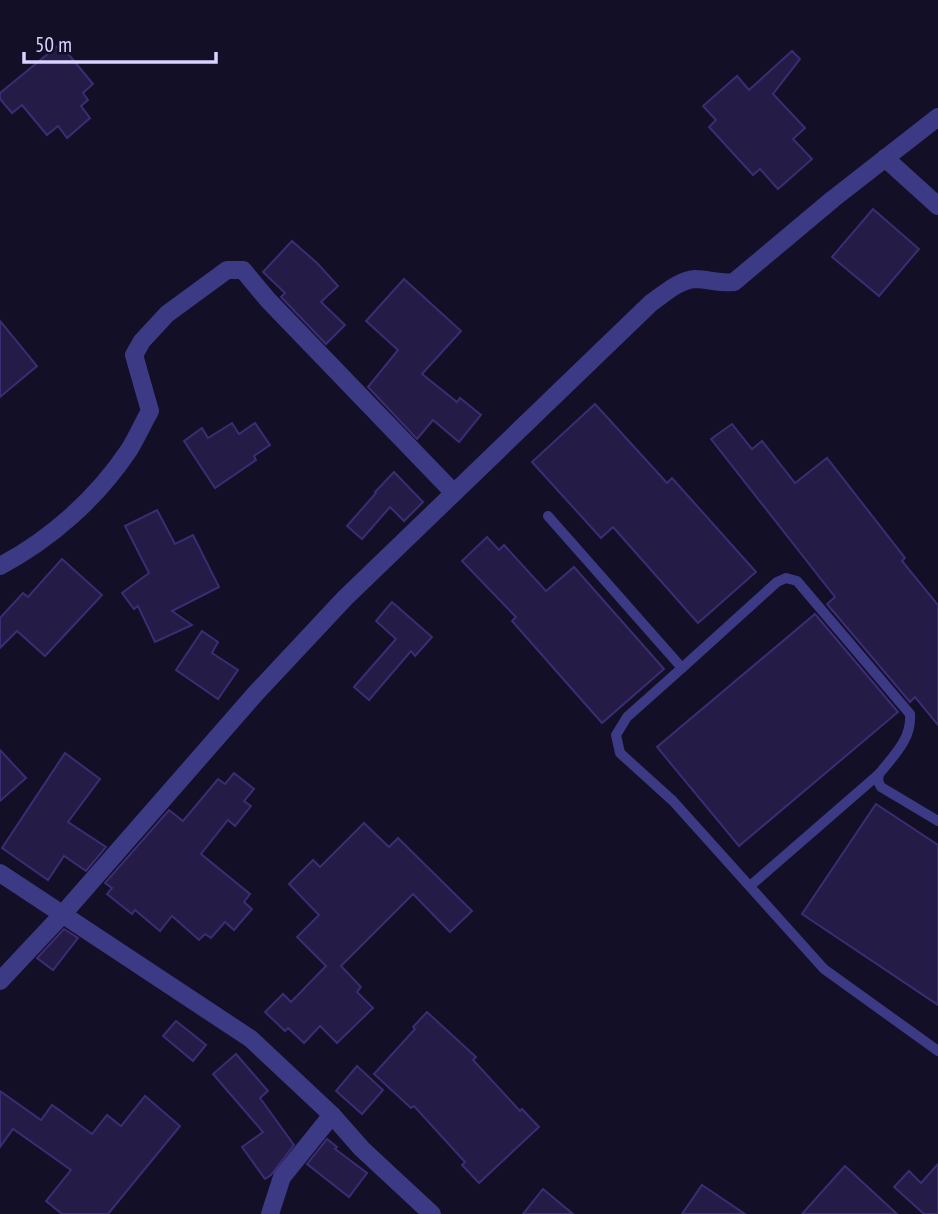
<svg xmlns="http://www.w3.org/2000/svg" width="938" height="1214" font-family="'PT Sans Narrow',sans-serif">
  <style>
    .building { fill: #241b47; stroke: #3b2d73; stroke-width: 2 }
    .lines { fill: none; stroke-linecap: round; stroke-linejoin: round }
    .lane { stroke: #3d3a85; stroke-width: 10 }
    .street { stroke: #3d3a85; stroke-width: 18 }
  </style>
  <rect width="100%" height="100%" fill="#130f26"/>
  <g class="building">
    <path d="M60 44 93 84 83 93 88 100 81 106 90 118 67 138 58 126 47 135 22 105 12 113 0 99V93Z"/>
    <path d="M792 51 800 59 773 94 805 128 793 139 812 159 778 189 760 169 753 175 709 127 716 120 703 106 737 76 749 90Z"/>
    <path d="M873 209 919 249 879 296 832 257Z"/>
    <path d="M292 241 317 263 338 286 321 302 345 325 326 344 281 297 285 293 263 272Z"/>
    <path d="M404 279 461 331 422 374 457 402 460 398 481 415 459 442 433 420 417 439 368 387 398 350 366 321Z"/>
    <path d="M0 321 37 366 0 397Z"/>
    <path d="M595 404 667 483 672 478 756 572 698 623 613 527 601 538 532 462Z"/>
    <path d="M232 423 239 434 255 423 270 445 254 456 256 460 215 488 184 441 202 428 208 438Z"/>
    <path d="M732 424 752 449 762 441 795 483 827 458 905 558 902 561 938 605V725L915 697 910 702 827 604 835 597 711 439Z"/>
    <path d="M394 472 423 502 404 521 390 507 362 539 347 526 376 493 375 492Z"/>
    <path d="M157 510 175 544 193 535 219 587 172 611 192 625 155 642 138 606 134 609 122 593 149 573 125 526Z"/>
    <path d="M487 537 499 550 504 545 546 591 574 567 664 669 602 723 512 621 516 617 462 561Z"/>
    <path d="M62 559 102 595 45 656 17 631 0 648V618L23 593 28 597Z"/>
    <path d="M392 602 432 637 415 656 411 651 369 700 354 687 396 639 376 621Z"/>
    <path d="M815 614 898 712 739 846 657 747Z"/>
    <path d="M202 631 218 642 212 653 238 670 218 699 176 670Z"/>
    <path d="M0 750 26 778 0 801Z"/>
    <path d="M65 753 100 779 68 822 106 847 86 871 64 856 48 880 2 848Z"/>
    <path d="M234 773 254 789 244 801 251 806 235 826 228 820 201 854 250 894 244 902 252 909 234 930 225 922 211 938 205 934 199 940 172 916 160 931 135 910 132 914 107 894 112 888 105 883 169 810 183 821 218 779 225 784Z"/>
    <path d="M876 804 938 845V1005L802 914Z"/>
    <path d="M364 823 389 847 398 838 472 911 450 932 413 894 341 966 361 987 357 992 373 1008 337 1043 320 1026 304 1043 288 1028 285 1031 265 1012 283 994 291 1002 326 966 297 937 319 915 289 884 313 860 320 867Z"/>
    <path d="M64 929 78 938 53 970 37 958Z"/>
    <path d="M427 1012 476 1057 473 1060 520 1111 522 1109 539 1127 479 1183 462 1165 465 1162 414 1106 411 1108 374 1074 415 1029 413 1027Z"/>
    <path d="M176 1021 206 1045 193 1061 163 1036Z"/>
    <path d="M236 1054 268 1091 260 1098 294 1145 271 1175 265 1179 242 1147 263 1132 213 1074Z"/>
    <path d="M357 1066 383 1090 362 1114 336 1091Z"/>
    <path d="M0 1091 41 1120 52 1105 92 1134 107 1115 121 1126 145 1096 180 1126 108 1214H62L46 1201 71 1170 13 1129 0 1147Z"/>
    <path d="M327 1139 337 1147 335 1149 367 1173 349 1197 307 1164Z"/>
    <path d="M938 1164V1214H924L894 1187 909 1171 921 1183Z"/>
    <path d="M845 1166 897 1214H802Z"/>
    <path d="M702 1185 745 1214H682Z"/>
    <path d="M543 1189 573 1214H523Z"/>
  </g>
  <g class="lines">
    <g class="lane">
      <path d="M548 516 682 668 627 717 616 735 620 753 673 801 824 969 938 1051"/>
      <path d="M682 668 777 582 786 578 797 581 910 714C912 739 894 755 879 774L878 781 881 787 938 821"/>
      <path d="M750 886 879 774"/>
    </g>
    <g class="street">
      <path d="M885 158 938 206"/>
      <path d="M0 566C51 539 97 498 129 450 137 437 143 423 150 411L134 355 142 341 167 314 227 270H243L268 300 454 493"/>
      <path d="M0 873 251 1039 332 1115 362 1149 432 1214"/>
      <path d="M0 981 62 915 256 693 345 598 651 303C664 294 679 280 695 279 709 279 720 284 734 282L833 199 938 117"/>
      <path d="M270 1214 282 1177 332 1115"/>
    </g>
  </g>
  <path d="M24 52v10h192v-10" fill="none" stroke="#d9d4ff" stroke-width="3.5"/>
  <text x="35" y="52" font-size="21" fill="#d9d4ff" stroke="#130f26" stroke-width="5" paint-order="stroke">50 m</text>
</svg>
